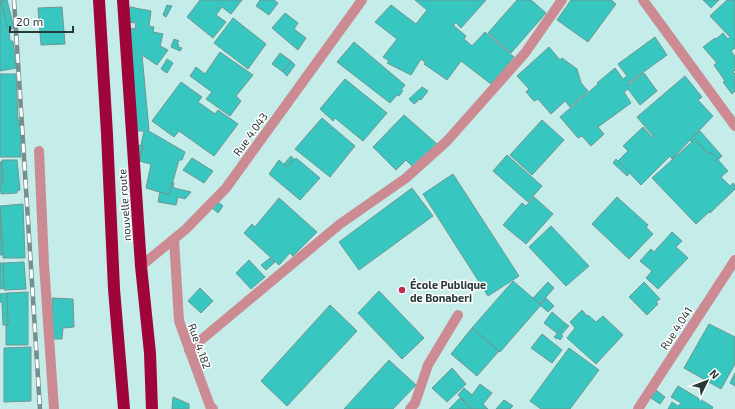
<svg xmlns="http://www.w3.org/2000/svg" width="735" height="409" font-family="'Exo 2',sans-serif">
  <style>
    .building { fill: #37c7c0; stroke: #709693 }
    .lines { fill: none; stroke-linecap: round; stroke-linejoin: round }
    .minor { stroke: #cc8b93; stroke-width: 10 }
    .highway { stroke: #9f043b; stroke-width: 12 }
    .rail-casing { stroke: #748f8d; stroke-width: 4.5 }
    .rail { stroke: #fff; stroke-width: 3; stroke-dasharray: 9; stroke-linecap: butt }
    .poi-dot { fill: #bd2d51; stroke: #fff; stroke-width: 1.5 }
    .labels { text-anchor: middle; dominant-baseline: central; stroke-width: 3; stroke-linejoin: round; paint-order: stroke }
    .street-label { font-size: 11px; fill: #283837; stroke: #fff }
    .poi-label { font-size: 11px; font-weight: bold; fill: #283837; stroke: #fff; text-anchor: start }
  </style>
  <rect width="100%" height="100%" fill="#c4ece9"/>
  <g class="building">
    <path d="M0 0H1L9 30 10 41H13L16 68 0 71Z"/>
    <path d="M1 0H7L14 28 8 30Z"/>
    <path d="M200 0H242L231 14 222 7 216 15 226 22 213 38 187 17Z"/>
    <path d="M260 0H274L278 3 269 15 256 6Z"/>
    <path d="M415 0H486L461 28 456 23 453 25 466 36 464 39 472 46 485 32 514 57 491 84 461 61 447 80 424 64 426 63 421 59 411 75 387 63 389 61 383 57 397 39 375 22 391 5 416 24 427 10Z"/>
    <path d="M517 0H531L546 13 511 53 488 33Z"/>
    <path d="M571 0H611L616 4 588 42 557 20Z"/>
    <path d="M703 0H719L711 8Z"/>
    <path d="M727 0H735V48L731 51 735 56V70L733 72 735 74V91L732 94 723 82 725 81 714 65 717 63 703 47 715 38 716 39 723 33 728 39 730 37 710 16Z"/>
    <path d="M167 5 172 6 166 17 163 15Z"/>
    <path d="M62 7 65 44 41 45 38 8Z"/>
    <path d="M130 7 151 11 149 26 154 27 153 32 163 34 160 46 168 50 157 65 142 55 149 130H147L185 152 182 160H179L169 195 146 188 151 164 139 161 143 146 141 145 144 131H137L129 28 135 29 136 23 128 22Z"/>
    <path d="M285 13 298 23 294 29 306 38 298 50 272 28Z"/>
    <path d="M233 18 266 44 248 69 214 43Z"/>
    <path d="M655 37 667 55 627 84 628 85 644 73 657 91 640 105 628 89 624 92 631 103 598 127 604 134 591 146 582 136 578 138 560 117 598 84 597 83 615 68 623 79 627 76 618 64Z"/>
    <path d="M174 39 179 41 177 44 179 45 178 47 182 48 180 51 171 47Z"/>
    <path d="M354 42 405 85 401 90 403 91 399 96 397 95 390 103 337 62Z"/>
    <path d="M549 47 560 60 562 58 577 69 581 83 588 91 570 107 565 101 551 114 538 99 534 101 526 92 529 89 517 76Z"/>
    <path d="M220 52 253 75 236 96 241 101 230 116 206 99 212 92 190 76 196 67 205 74Z"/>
    <path d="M280 53 291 61 283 72 272 64Z"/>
    <path d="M167 59 173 63 167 73 161 69Z"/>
    <path d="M291 61 295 65 287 76 283 72Z"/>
    <path d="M0 74H16L18 120H19L22 144H20L21 157H0Z"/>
    <path d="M685 76 702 97 698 100 713 116 672 159 670 156 641 185 618 161 628 151 623 146 643 127 653 138 654 137 637 117Z"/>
    <path d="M345 79 387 113 363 141 335 118 333 121 320 109Z"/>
    <path d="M181 82 202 97 198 102 215 114 218 110 238 124 214 156 179 131 174 137 152 121Z"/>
    <path d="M422 87 428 91 421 100 420 99 414 104 409 99Z"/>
    <path d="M404 115 437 144 414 168 406 160 396 170 373 147Z"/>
    <path d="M322 118 355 146 330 177 295 149Z"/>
    <path d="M542 120 564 140 532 175 510 155Z"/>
    <path d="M700 131 722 156 718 160 711 152 708 154 695 139 692 142 690 140Z"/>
    <path d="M695 139 708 154 711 152 728 171 721 177 730 186 733 183 735 185V189L710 213 709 212 696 224 652 178Z"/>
    <path d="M138 145 143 146 139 161Z"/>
    <path d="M507 155 542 186 528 202 493 171Z"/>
    <path d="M291 156 294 159 287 167 284 164Z"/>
    <path d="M192 158 213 171 204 183 183 170Z"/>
    <path d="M296 158 320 178 300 200 269 174 279 160 287 167Z"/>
    <path d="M616 159 630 173 627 176 613 163Z"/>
    <path d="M2 160H17L20 190 17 191V193L1 194 0 182H3Z"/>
    <path d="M0 162H2L3 182H0Z"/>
    <path d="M453 174 519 276 488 296 423 194Z"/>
    <path d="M172 182 174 183 173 186 174 188 191 192 185 199 178 197 176 205 158 202 160 192 169 195Z"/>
    <path d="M412 188 433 216 359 270 339 242Z"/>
    <path d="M534 197 553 214 526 244 503 225 522 203 526 206Z"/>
    <path d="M617 197 648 225 646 227 653 234 629 259 592 224Z"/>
    <path d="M279 198 317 232 293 256 290 253 279 265 244 233 252 224 255 227Z"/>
    <path d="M217 201 223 206 218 213 212 208Z"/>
    <path d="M23 204 25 258H3L0 206Z"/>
    <path d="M0 207 3 255H0Z"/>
    <path d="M551 226 589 266 566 286 529 247Z"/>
    <path d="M672 232 682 241 676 247 688 258 658 289 646 278 652 271 640 261 651 249 654 252Z"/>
    <path d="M270 258 275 262 266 270 261 265Z"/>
    <path d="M249 260 265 277 251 289 236 273Z"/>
    <path d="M24 262 26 289 4 290 3 263Z"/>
    <path d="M0 263H3L4 288 0 289Z"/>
    <path d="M513 281 541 305 500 352 472 328Z"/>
    <path d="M548 282 554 288 540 304 533 298Z"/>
    <path d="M644 282 660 299 656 302 658 304 647 315 629 297Z"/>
    <path d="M200 288 213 301 201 313 188 301Z"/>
    <path d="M379 291 424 338 402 359 358 313Z"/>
    <path d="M28 292V345H6V325H8L7 293Z"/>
    <path d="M7 293 8 325H3L2 302H0V294Z"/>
    <path d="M52 298 73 299 74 327 63 328 62 339H53Z"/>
    <path d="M546 298 554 306 548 312 540 305Z"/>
    <path d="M330 305 357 331 287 406 261 381Z"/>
    <path d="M582 310 587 316 588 315 596 322 603 316 623 335 596 364 567 338 575 328 570 322Z"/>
    <path d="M552 312 566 324 558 334 544 323Z"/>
    <path d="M566 324 569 326 561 335 563 336 560 340 558 338 557 339 554 337Z"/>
    <path d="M709 324 735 337V364L721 389 684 368Z"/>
    <path d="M472 328 499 351 477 376 451 354Z"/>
    <path d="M542 334 562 350 552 363 531 348Z"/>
    <path d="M31 347V401L4 402V348Z"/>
    <path d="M569 348 599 370 570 409H541L530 401Z"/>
    <path d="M389 360 416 385 393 409H344Z"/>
    <path d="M452 368 466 384 447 402 432 388Z"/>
    <path d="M735 373V386L730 383Z"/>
    <path d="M480 384 492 393 483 404 488 409H472L458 395 464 388 472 395Z"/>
    <path d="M678 386 713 407 712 409H668L672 402 678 406 681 403 671 397Z"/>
    <path d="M656 390 665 397 660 404 651 398Z"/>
    <path d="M173 397 189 404V409H172Z"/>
    <path d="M460 398 472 409H449Z"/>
    <path d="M504 400 513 406 510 409H496Z"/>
  </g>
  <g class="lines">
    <g class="minor">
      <path d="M643 0 735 126"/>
      <path d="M39 151 44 264 54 409"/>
      <path d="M174 239 179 321 210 406 213 409"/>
      <path d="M141 266 186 229 226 188 362 0"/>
      <path d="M189 350 340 224 406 178 447 141 525 53 562 0"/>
      <path d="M410 409 415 403 428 365 458 315"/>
      <path d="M638 409 735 260"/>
    </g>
    <g class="highway">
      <path d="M99 0 107 134 114 289 124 409"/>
      <path d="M123 0 141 266 150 353 152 409"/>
    </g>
    <defs>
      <path id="rail" d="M14 0 40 409"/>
    </defs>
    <use href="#rail" class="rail-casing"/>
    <use href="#rail" class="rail"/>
  </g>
  <circle class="poi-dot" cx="402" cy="290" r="4"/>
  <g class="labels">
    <g class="street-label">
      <text transform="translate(250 134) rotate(-54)">Rue 4.043</text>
      <text transform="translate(124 205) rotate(-94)">nouvelle route</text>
      <text transform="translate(676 328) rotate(-57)">Rue 4.041</text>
      <text transform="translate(200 346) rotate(70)">Rue 4.182</text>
    </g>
    <g class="poi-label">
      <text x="410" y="284">École Publique<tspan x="410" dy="13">de Bonaberi</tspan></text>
    </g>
  </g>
  <g transform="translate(707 381) rotate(47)" stroke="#ffffff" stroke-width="3" paint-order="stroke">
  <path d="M0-3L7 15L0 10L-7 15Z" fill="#283837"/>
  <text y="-6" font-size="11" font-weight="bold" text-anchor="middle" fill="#283837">N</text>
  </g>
  <path d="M10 26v6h63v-6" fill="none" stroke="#283837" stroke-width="2"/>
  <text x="16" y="26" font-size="12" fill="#283837" stroke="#ffffff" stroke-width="3" paint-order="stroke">20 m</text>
</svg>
